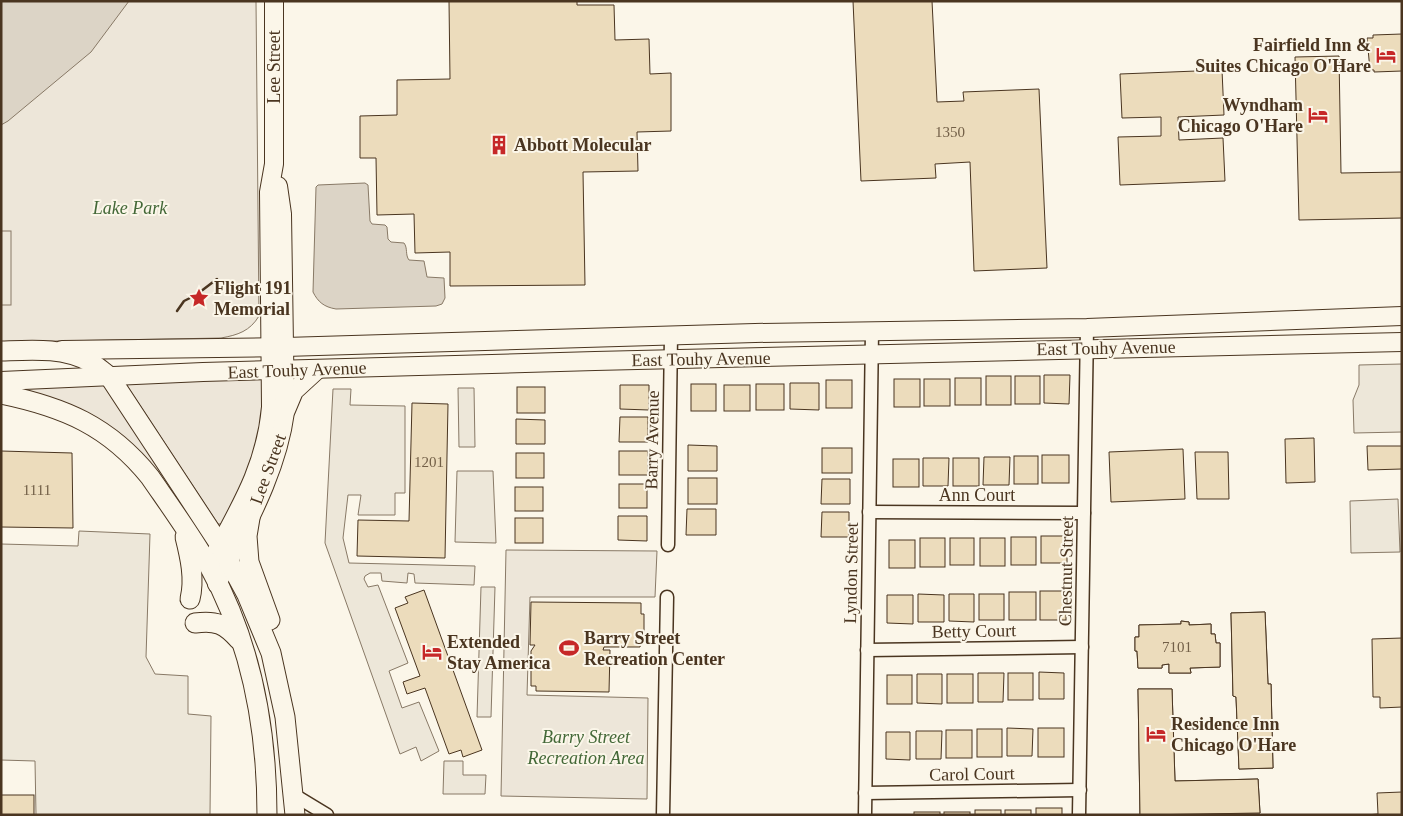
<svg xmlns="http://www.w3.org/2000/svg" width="1403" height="816" font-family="Georgia,serif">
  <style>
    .green { fill: #ede6d9; stroke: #887966 }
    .parking { fill: #ede7d9; stroke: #887966 }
    .water { fill: #dcd4c6; stroke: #887966 }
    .building { fill: #ecdcbc; stroke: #4a3520 }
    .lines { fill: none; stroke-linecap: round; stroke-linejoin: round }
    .minor-casing { stroke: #4a3520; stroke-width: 15 }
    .secondary-casing { stroke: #4a3520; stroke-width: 20 }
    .primary-casing { stroke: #4a3520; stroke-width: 21 }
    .minor { stroke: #fbf6e9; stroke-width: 12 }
    .secondary { stroke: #fbf6e9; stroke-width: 18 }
    .primary { stroke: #fbf6e9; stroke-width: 19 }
    .wall { stroke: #4a3520; stroke-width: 2.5 }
    .labels { text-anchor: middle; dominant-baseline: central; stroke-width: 4; stroke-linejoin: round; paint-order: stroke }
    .number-label { font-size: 15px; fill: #725f47 }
    .poi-label { font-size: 18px; font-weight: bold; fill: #4a3520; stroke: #fbf6e9; text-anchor: start }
    .street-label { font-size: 18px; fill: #4a3520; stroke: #fbf6e9 }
    .park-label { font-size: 18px; font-style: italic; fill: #436837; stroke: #fbf6e9 }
  </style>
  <rect width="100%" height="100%" fill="#fbf6e9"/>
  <g class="green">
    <path d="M1 1H256L259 316C250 331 238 335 221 338L1 342Z"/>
    <path d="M263 377 264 415 253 465 222 524H218L126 384 127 381Z"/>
    <path d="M101 381 208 542 206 544 157 472 16 388Z"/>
    <path d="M506 550 657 551 655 597H530L527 695 648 698 647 799 501 796Z"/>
  </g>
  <g class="parking">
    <rect x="1" y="231" width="10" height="74"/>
    <path d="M1402 364V432L1354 433 1353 400 1359 385V365Z"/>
    <path d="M458 388H474L475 447H459Z"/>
    <path d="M333 389H351L350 405 405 406V493H395V515H358L361 495H348L343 538 349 563 475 566 474 585 415 583 414 574 408 573 407 583 382 581 381 573H370L365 576 364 579 368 587 378 585 408 663 389 671 402 708 419 702 439 751 421 761 416 747 400 754 325 543Z"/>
    <path d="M457 471H493L496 543 455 542Z"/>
    <path d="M1398 499 1400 552 1351 553 1350 501Z"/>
    <path d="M79 531 150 534 146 657 155 674 188 676V714L211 716 210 815H36L35 761 1 760V544L78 546Z"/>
    <path d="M481 587H495L491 717H477Z"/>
    <path d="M444 761H463V775H486L485 794H443Z"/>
  </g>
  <g class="water">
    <path d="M1 1H129L91 52 8 121 1 125Z"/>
    <path d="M365 183 368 185 370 221 372 224 385 225 387 227 388 239 391 242 404 243C408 248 405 255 409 260L424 261 427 277 444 278 445 298 442 304 436 306 336 309C324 307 318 302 313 292L316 187 318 185Z"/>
  </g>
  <g class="building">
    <path d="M449 1H577V5H614L615 40 649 39 650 74 671 73V131L637 132 638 171 583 172 585 285 450 286V252L415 253 414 214 377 215 376 158H360V116L397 115V80L450 79Z"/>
    <path d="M853 1H932L937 102 964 101 963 92 1039 89 1047 268 974 271 970 162 935 164 936 178 861 181Z"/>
    <path d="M1402 34V71L1374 72V70H1370L1367 38H1373V35Z"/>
    <path d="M1339 56 1341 173 1402 172V218L1299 220 1295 57Z"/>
    <path d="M1222 70 1224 115 1178 117 1179 140 1223 138 1225 181 1120 185 1118 137 1161 136V117L1122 118 1120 74Z"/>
    <path d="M1044 375H1070L1069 404 1044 403Z"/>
    <rect x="986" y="376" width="25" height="29"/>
    <rect x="1015" y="376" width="25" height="28"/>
    <rect x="955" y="378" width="26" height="27"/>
    <rect x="894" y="379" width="26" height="28"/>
    <rect x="924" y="379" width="26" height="27"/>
    <rect x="826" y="380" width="26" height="28"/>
    <path d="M790 383H819V410L790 409Z"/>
    <rect x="691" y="384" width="25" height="27"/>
    <rect x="756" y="384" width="28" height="26"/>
    <path d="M620 385H649V410L620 409Z"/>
    <rect x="724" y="385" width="26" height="26"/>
    <rect x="517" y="387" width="28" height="26"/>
    <path d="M412 403 448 404 445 558 357 556 358 520 409 521Z"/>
    <path d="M620 417H648V442H619Z"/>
    <path d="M516 419 545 420V444H516Z"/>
    <path d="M1314 438 1315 482 1286 483 1285 439Z"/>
    <path d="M688 445 717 446V471H688Z"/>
    <path d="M1367 446H1402V469L1368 470Z"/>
    <rect x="822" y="448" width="30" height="25"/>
    <path d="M1183 449 1185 499 1111 502 1109 452Z"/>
    <path d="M1 451 72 453 73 528 1 527Z"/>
    <rect x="619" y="451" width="29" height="24"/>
    <path d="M1195 452H1228L1229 499H1197Z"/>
    <rect x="516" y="453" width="28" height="25"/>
    <rect x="1042" y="455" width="27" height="28"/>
    <rect x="1014" y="456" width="24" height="28"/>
    <path d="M984 457H1010L1009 485H983Z"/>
    <path d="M923 458H949L948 486H923Z"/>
    <rect x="953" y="458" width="26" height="28"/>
    <rect x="893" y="459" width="26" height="28"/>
    <rect x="688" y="478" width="29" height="26"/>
    <path d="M822 479H850V504H821Z"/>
    <rect x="619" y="484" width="28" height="24"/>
    <rect x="515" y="487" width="28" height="24"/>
    <path d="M687 509H716V535H686Z"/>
    <path d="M822 512H849V537H821Z"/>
    <path d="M618 516H647V541L618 540Z"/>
    <rect x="515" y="518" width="28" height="25"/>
    <rect x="1041" y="536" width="26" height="27"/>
    <rect x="1011" y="537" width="25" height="28"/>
    <rect x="920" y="538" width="25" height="29"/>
    <rect x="950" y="538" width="24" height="27"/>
    <rect x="980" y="538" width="25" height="28"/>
    <rect x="889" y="540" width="26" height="28"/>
    <path d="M424 590 482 750 463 757 461 750 449 754 425 688 407 694 403 682 420 676 395 608 408 603 405 597Z"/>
    <rect x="1040" y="591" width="26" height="29"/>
    <rect x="1009" y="592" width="27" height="28"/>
    <path d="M918 594 944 595V622H918Z"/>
    <path d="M949 594H974V622L949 621Z"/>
    <rect x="979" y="594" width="25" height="26"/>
    <path d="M887 595H913V624L887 623Z"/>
    <path d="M531 602 641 603V614H644V642H641L640 647H604L603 650H610L609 692 536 691V686H531V651L535 645H530Z"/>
    <path d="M1265 612 1268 684H1271L1273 768 1239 769 1236 697 1233 696 1231 613Z"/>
    <path d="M1265 612 1268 684H1271L1273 768 1239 769 1236 697 1233 696 1231 613Z"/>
    <path d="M1181 621 1189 622V625L1211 624V634H1215L1216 643H1220V667L1190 668 1191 673H1169V664L1162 665V668H1138L1137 651H1135V637H1139V625L1181 624Z"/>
    <path d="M1181 621 1189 622V625L1211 624V634H1215L1216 643H1220V667L1190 668 1191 673H1169V664L1162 665V668H1138L1137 651H1135V637H1139V625L1181 624Z"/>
    <path d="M1402 638V707L1380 708V697H1373L1372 639Z"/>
    <path d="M1039 672 1064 673V699H1039Z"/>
    <path d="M978 673H1004L1003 702H978Z"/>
    <rect x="1008" y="673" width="25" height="27"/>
    <path d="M917 674H942V704L917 703Z"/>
    <rect x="947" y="674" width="26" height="29"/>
    <rect x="887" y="675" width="25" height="29"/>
    <path d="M1138 689H1172L1175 781 1258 779 1260 813 1140 815Z"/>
    <path d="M1138 689H1172L1175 781 1258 779 1260 813 1140 815Z"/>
    <path d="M1007 728 1033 729 1032 756H1007Z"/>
    <rect x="1038" y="728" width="26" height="29"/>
    <rect x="977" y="729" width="25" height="28"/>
    <rect x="946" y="730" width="26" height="28"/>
    <path d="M916 731H942L941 759H916Z"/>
    <path d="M886 732H910V760L886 759Z"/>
    <path d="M1402 792V815H1366L1378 814 1377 793Z"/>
    <rect x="1" y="795" width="33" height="20"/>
    <rect x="1036" y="808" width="26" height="7"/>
    <rect x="975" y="810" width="26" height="5"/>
    <rect x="1005" y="810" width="26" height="5"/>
    <rect x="914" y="812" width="26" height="3"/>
    <rect x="944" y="812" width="26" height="3"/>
  </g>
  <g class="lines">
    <defs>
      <g id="minor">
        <path d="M869 512 1084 513"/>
        <path d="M668 545 671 335"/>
        <path d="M867 650 1082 647"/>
        <path d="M865 793 1080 790"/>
        <path d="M294 795 327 815"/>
        <path d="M663 815 667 597"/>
        <path d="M865 815 872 331"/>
        <path d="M1079 815 1087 328"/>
      </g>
      <g id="secondary">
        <path d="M62 350 285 347 755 333 1087 328 1402 316"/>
        <path d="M1 381 203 372 595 361 1402 342"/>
        <path d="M286 410 294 391 318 369"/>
        <path d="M214 556C241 506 266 465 271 407L269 192 274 164V1"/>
        <path d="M217 584C244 529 277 473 285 412L282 214 278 186"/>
      </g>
      <g id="primary">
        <path d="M1 351C31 350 63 347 90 362 97 366 103 372 109 376L220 545 247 595 271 653 285 717 295 815"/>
        <path d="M1 394C64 407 109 426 150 477 170 506 191 535 209 566 251 642 267 729 267 815"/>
        <path d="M250 518 247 536 249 562 270 620"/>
        <path d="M185 537C190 557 195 579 190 599"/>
        <path d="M195 623C216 620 225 624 239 640"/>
      </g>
    </defs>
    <use href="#minor" class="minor-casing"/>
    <use href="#secondary" class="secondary-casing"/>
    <use href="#primary" class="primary-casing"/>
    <use href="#minor" class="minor"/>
    <use href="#secondary" class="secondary"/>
    <use href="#primary" class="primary"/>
    <path class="wall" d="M177 311 184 301 196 295 217 279"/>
  </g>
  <defs>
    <symbol id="hotel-bare" viewBox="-9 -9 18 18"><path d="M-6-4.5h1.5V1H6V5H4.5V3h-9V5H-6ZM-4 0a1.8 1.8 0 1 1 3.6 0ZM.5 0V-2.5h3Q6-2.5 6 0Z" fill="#c62828" stroke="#fbf6e9" stroke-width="2.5" paint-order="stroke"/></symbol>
    <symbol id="building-bare" viewBox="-9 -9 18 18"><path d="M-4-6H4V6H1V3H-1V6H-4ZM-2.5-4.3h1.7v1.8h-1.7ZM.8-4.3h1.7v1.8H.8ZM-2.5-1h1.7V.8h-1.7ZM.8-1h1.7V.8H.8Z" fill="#c62828" stroke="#fbf6e9" stroke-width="2.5" paint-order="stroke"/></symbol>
    <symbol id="sight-bare" viewBox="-9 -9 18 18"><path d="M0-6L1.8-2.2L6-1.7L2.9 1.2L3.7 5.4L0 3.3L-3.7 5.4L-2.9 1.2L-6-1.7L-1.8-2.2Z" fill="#c62828" stroke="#fbf6e9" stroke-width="2.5" paint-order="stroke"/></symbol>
    <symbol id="stadium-bare" viewBox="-9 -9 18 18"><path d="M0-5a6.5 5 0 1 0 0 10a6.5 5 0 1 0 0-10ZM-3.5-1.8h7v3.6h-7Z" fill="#c62828" stroke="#fbf6e9" stroke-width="2.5" paint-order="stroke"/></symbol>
  </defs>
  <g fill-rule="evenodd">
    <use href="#hotel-bare" x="1372" y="41" width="28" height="28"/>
    <use href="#hotel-bare" x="1304" y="101" width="28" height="28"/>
    <use href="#building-bare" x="485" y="131" width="28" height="28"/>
    <use href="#sight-bare" x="185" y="284" width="28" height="28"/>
    <use href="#stadium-bare" x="555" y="634" width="28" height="28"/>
    <use href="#hotel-bare" x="418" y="638" width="28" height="28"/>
    <use href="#hotel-bare" x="1142" y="720" width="28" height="28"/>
  </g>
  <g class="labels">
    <g class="number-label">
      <text x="950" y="132">1350</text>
      <text x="429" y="462">1201</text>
      <text x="37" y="490">1111</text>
      <text x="1177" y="647">7101</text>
    </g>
    <g class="poi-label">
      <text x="1371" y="45" text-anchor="end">Fairfield Inn &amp;<tspan x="1371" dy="21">Suites Chicago O'Hare</tspan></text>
      <text x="1303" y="105" text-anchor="end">Wyndham<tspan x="1303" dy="21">Chicago O'Hare</tspan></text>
      <text x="514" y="145">Abbott Molecular</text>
      <text x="214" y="288">Flight 191<tspan x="214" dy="21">Memorial</tspan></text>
      <text x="584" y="638">Barry Street<tspan x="584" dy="21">Recreation Center</tspan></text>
      <text x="447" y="642">Extended<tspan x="447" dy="21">Stay America</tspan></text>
      <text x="1171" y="724">Residence Inn<tspan x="1171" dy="21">Chicago O'Hare</tspan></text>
    </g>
    <g class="street-label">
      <text transform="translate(274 67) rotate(-90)">Lee Street</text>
      <text transform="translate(1106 348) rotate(-1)">East Touhy Avenue</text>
      <text transform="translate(701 359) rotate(-1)">East Touhy Avenue</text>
      <text transform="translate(297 370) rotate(-2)">East Touhy Avenue</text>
      <text transform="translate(652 440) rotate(-89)">Barry Avenue</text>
      <text transform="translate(268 469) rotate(-70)">Lee Street</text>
      <text x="977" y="495">Ann Court</text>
      <text transform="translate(1066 571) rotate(-89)">Chestnut Street</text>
      <text transform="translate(851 573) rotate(-89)">Lyndon Street</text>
      <text transform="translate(974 631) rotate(-1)">Betty Court</text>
      <text transform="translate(972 774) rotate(-1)">Carol Court</text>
    </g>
    <g class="park-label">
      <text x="130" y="208">Lake Park</text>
      <text x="586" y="737">Barry Street<tspan x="586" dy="21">Recreation Area</tspan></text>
    </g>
  </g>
  <rect width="1403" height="816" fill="none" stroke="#4a3520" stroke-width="5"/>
</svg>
